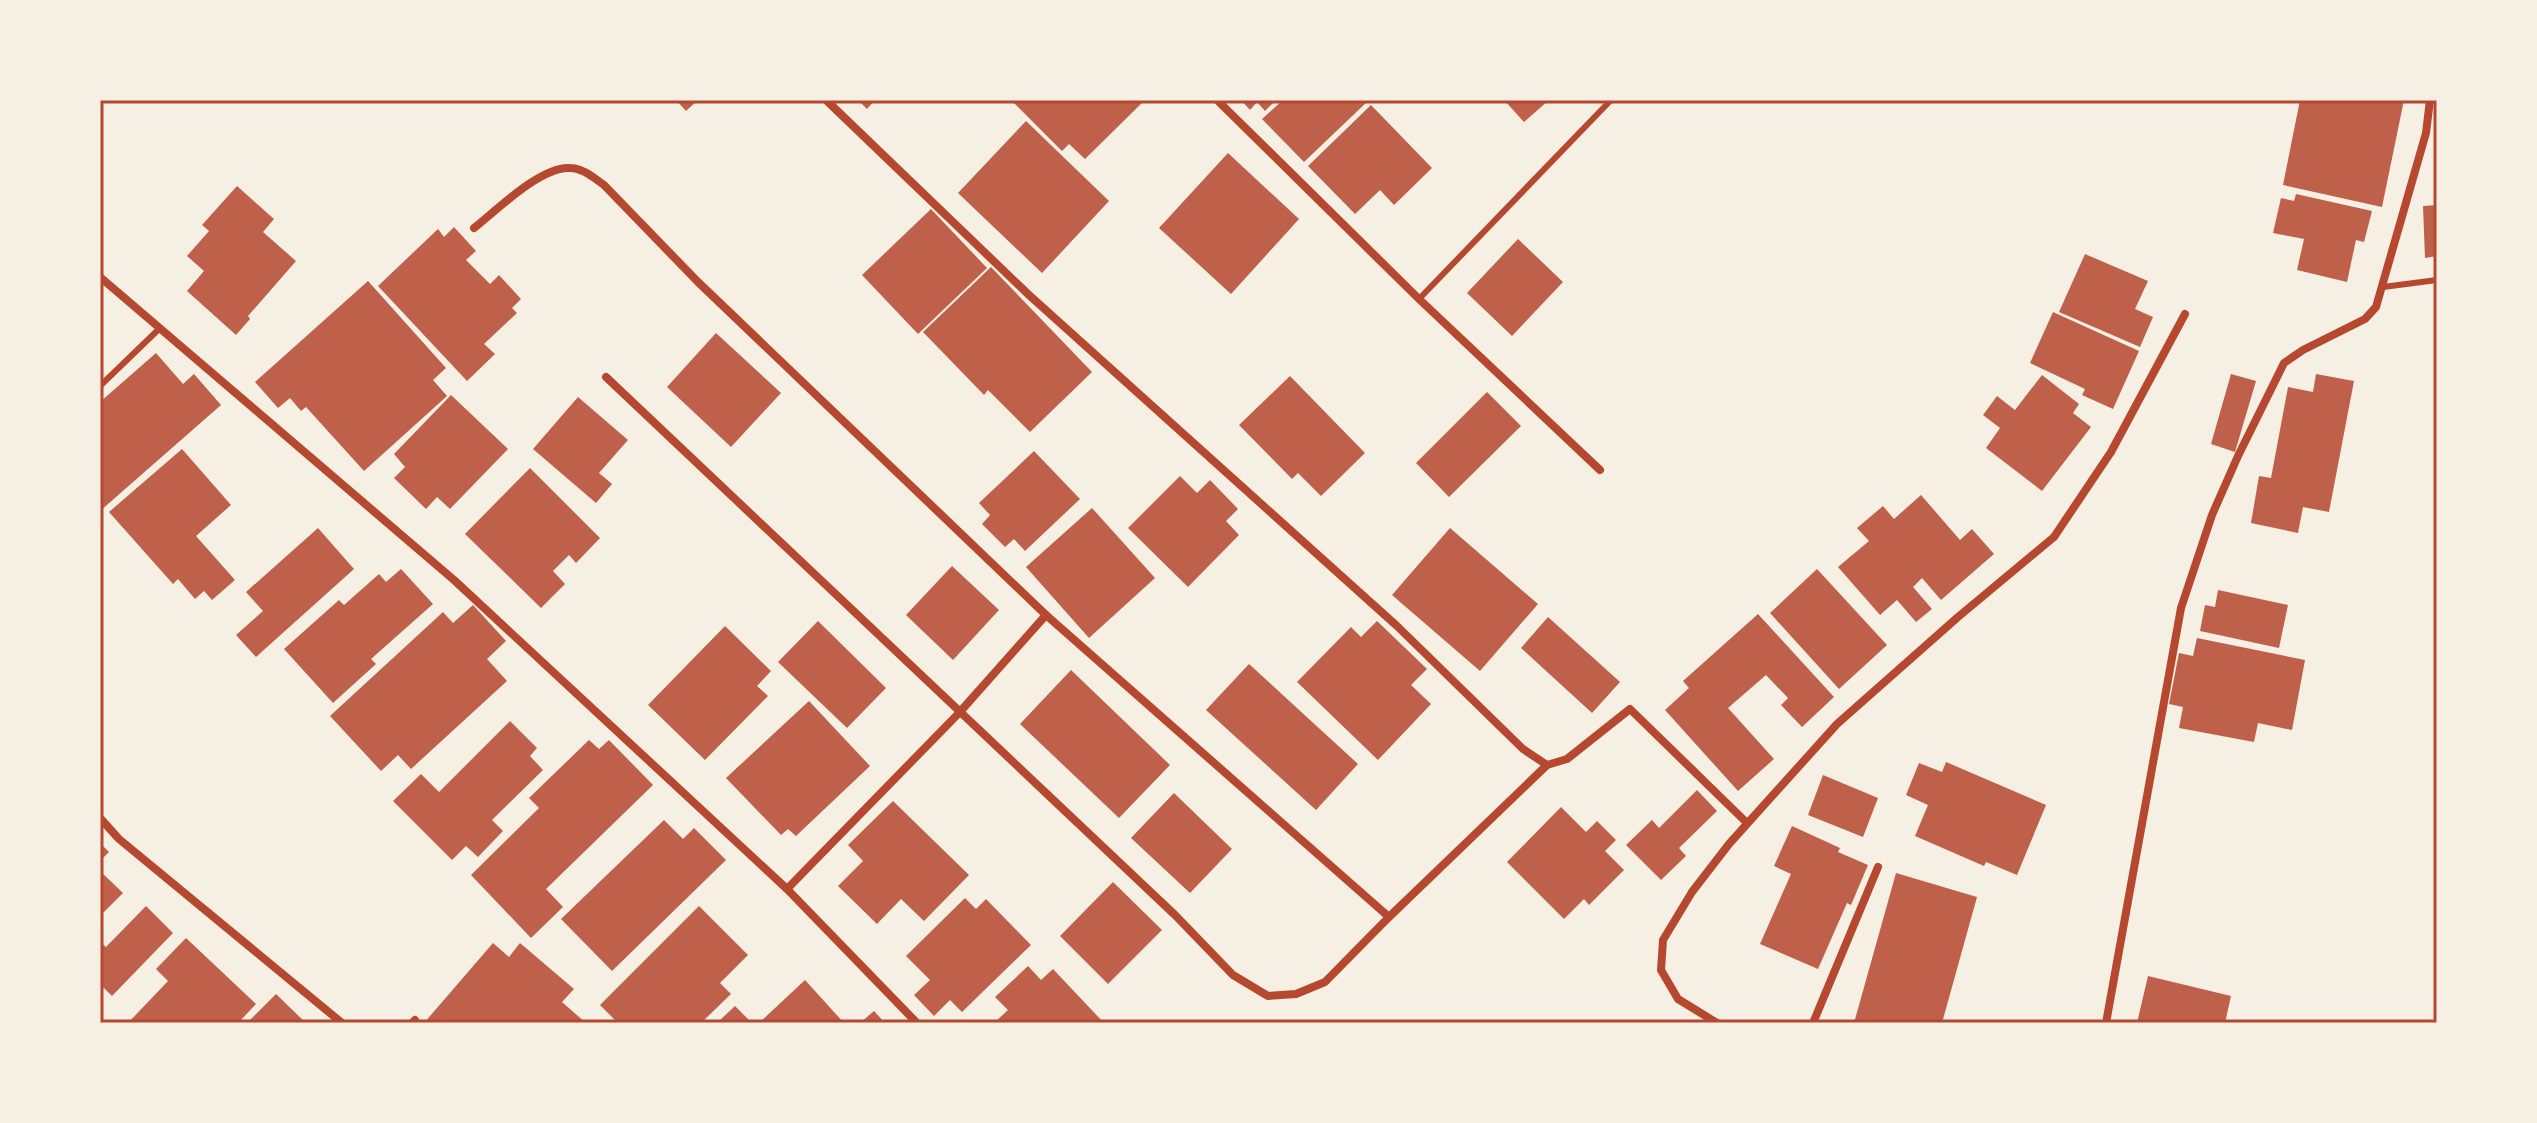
<svg xmlns="http://www.w3.org/2000/svg" width="2537" height="1123" font-family="Quicksand,sans-serif">
  <style>
    .building { fill: #bf614a }
    .lines { fill: none; stroke-linecap: round; stroke-linejoin: round }
    .service { stroke: #b5482f; stroke-width: 6 }
    .minor { stroke: #b5482f; stroke-width: 8 }
    .neatline { fill: none; stroke: #b5482f; stroke-width: 3 }
  </style>
  <rect width="100%" height="100%" fill="#f6efe4"/>
  <g class="building">
    <path d="M676 100H698L686 111Z"/>
    <path d="M858 100H875L867 109Z"/>
    <path d="M1011 100H1145L1085 159 1069 144 1062 151Z"/>
    <path d="M1241 100H1276L1265 111 1257 102 1250 110Z"/>
    <path d="M1283 100H1369L1304 162 1262 119Z"/>
    <path d="M1504 100H1549L1524 122Z"/>
    <path d="M2300 100H2404L2382 207 2283 185Z"/>
    <path d="M1371 105 1432 168 1394 205 1380 190 1355 214 1308 166Z"/>
    <path d="M1026 121 1109 201 1042 273 958 193Z"/>
    <path d="M1228 153 1299 219 1231 294 1159 228Z"/>
    <path d="M237 186 274 219 263 232 296 261 248 316 250 319 236 335 187 291 204 271 187 256 209 231 202 225Z"/>
    <path d="M2296 194 2372 211 2364 242 2356 240 2347 282 2297 270 2304 239 2273 233 2281 198 2294 201Z"/>
    <path d="M2437 205V256L2425 258 2423 206Z"/>
    <path d="M931 209 987 268 918 334 862 275Z"/>
    <path d="M454 227 476 251 466 260 490 284 499 275 521 299 512 308 517 313 484 344 495 354 467 381 378 286 438 229 444 237Z"/>
    <path d="M1518 239 1563 282 1512 336 1467 293Z"/>
    <path d="M2085 254 2148 281 2135 309 2153 317 2140 347 2059 312Z"/>
    <path d="M991 267 1092 372 1030 432 988 390 984 395 923 332Z"/>
    <path d="M368 281 446 368 433 380 447 396 364 471 306 407 301 411 290 398 278 408 255 382Z"/>
    <path d="M2053 312 2139 351 2113 409 2082 395 2085 389 2030 363Z"/>
    <path d="M716 333 781 393 731 447 667 387Z"/>
    <path d="M156 353 183 384 194 374 221 405 100 511V402Z"/>
    <path d="M2231 374 2256 381 2235 452 2211 444Z"/>
    <path d="M2316 374 2354 381 2329 512 2303 507 2298 533 2251 523 2259 476 2271 478 2288 387 2313 392Z"/>
    <path d="M2042 375 2079 404 2073 413 2091 427 2042 491 1986 448 2000 428 1983 415 1997 396 2015 410Z"/>
    <path d="M1290 376 1365 453 1321 496 1298 473 1292 479 1239 425Z"/>
    <path d="M1487 392 1521 426 1449 497 1416 463Z"/>
    <path d="M451 395 508 449 450 509 437 497 426 509 394 478 405 467 394 454Z"/>
    <path d="M578 397 628 440 599 473 612 484 596 503 533 449Z"/>
    <path d="M182 449 231 505 196 536 235 580 212 600 204 591 195 599 178 579 173 584 109 512Z"/>
    <path d="M1034 451 1080 499 1025 551 1014 539 1005 547 982 524 990 515 979 503Z"/>
    <path d="M530 468 600 538 576 563 569 555 553 571 565 584 541 608 465 534Z"/>
    <path d="M1180 476 1197 493 1210 480 1238 509 1226 521 1239 535 1188 587 1128 528Z"/>
    <path d="M1921 495 1960 540 1972 529 1994 554 1941 600 1922 578 1913 587 1932 609 1916 622 1897 600 1880 615 1838 567 1869 541 1857 528 1883 506 1894 519Z"/>
    <path d="M1092 508 1155 578 1089 638 1026 567Z"/>
    <path d="M318 528 354 569 256 657 236 635 263 611 246 592Z"/>
    <path d="M1450 528 1538 604 1480 671 1392 595Z"/>
    <path d="M952 566 999 610 953 660 906 615Z"/>
    <path d="M401 569 433 604 371 659 376 664 333 703 284 649 339 600 344 605 379 574 386 582Z"/>
    <path d="M1817 569 1887 645 1839 689 1770 613Z"/>
    <path d="M2218 590 2288 605 2279 648 2200 631 2205 605 2215 607Z"/>
    <path d="M473 605 506 641 487 659 507 681 411 769 398 755 381 771 330 716 443 612 453 623Z"/>
    <path d="M1758 614 1834 697 1802 727 1781 705 1788 698 1766 675 1728 708 1774 759 1738 791 1665 710 1689 688 1683 681Z"/>
    <path d="M1548 617 1620 682 1592 713 1521 648Z"/>
    <path d="M818 621 886 688 847 728 778 662Z"/>
    <path d="M1377 621 1427 669 1411 685 1431 704 1378 760 1297 682 1351 627 1361 637Z"/>
    <path d="M725 626 771 671 757 686 768 696 705 760 648 705Z"/>
    <path d="M2197 638 2305 660 2292 730 2258 723 2254 742 2179 728 2183 707 2169 704 2179 653 2193 656Z"/>
    <path d="M1249 664 1358 764 1316 810 1206 710Z"/>
    <path d="M1071 670 1170 765 1119 818 1020 724Z"/>
    <path d="M809 701 870 766 796 836 788 829 781 835 726 778Z"/>
    <path d="M510 721 537 748 530 756 543 770 492 820 503 831 478 857 466 846 452 860 393 801 421 774 439 792Z"/>
    <path d="M589 740 599 749 609 740 653 785 546 889 563 907 531 938 471 875 539 808 529 798Z"/>
    <path d="M1946 762 2046 805 2017 875 1986 862 1984 866 1915 836 1928 805 1906 795 1919 763 1942 772Z"/>
    <path d="M1823 775 1878 798 1863 837 1808 815Z"/>
    <path d="M1697 790 1717 811 1679 848 1686 856 1661 880 1626 845 1652 820 1659 828Z"/>
    <path d="M1174 793 1232 849 1190 893 1131 838Z"/>
    <path d="M893 801 969 875 924 921 901 899 877 924 838 886 863 861 848 845Z"/>
    <path d="M1561 807 1586 832 1597 821 1616 840 1605 851 1624 870 1589 905 1584 899 1564 919 1507 862Z"/>
    <path d="M664 820 683 839 694 828 726 860 612 971 561 919Z"/>
    <path d="M1792 826 1840 848 1838 852 1868 865 1851 905 1847 903 1818 969 1760 944 1791 874 1774 866Z"/>
    <path d="M100 843 109 852 100 861Z"/>
    <path d="M100 871 123 893 100 916Z"/>
    <path d="M1896 873 1977 897 1942 1023H1854Z"/>
    <path d="M1113 882 1162 930 1108 984 1060 936Z"/>
    <path d="M965 898 976 909 986 899 1031 945 962 1012 950 1000 934 1016 914 995 930 980 906 956Z"/>
    <path d="M146 906 173 933 112 996 100 984V942L106 947Z"/>
    <path d="M699 906 748 955 720 983 731 994 701 1023H618L600 1005Z"/>
    <path d="M186 938 256 1004 238 1023H128L168 981 156 969Z"/>
    <path d="M493 943 509 957 520 943 574 989 562 1002 586 1023H424Z"/>
    <path d="M1028 966 1041 980 1053 969 1104 1023H994L1008 1010 995 997Z"/>
    <path d="M2148 976 2231 996 2225 1023H2137Z"/>
    <path d="M805 980 844 1023H759Z"/>
    <path d="M276 994 306 1023H247Z"/>
    <path d="M735 1006 752 1023H717Z"/>
    <path d="M874 1011 885 1023H860Z"/>
  </g>
  <g class="lines">
    <g class="service">
      <path d="M2383 287 2437 280"/>
      <path d="M1419 299 1611 100"/>
      <path d="M100 386 159 329"/>
    </g>
    <g class="minor">
      <path d="M826 100 1029 295 1397 626 1523 749 1547 765 1567 759 1630 709 1747 823"/>
      <path d="M1217 100 1419 299 1600 470"/>
      <path d="M474 228C497 210 541 166 570 168 583 168 594 178 604 185L698 282 1046 615 1389 917"/>
      <path d="M100 277 454 580 787 889 917 1023"/>
      <path d="M606 377 1175 915 1233 975 1268 996 1296 994 1325 982 1389 917 1547 765"/>
      <path d="M100 818 119 839 342 1023"/>
      <path d="M787 889 959 713 1046 615"/>
      <path d="M412 1023 415 1020"/>
      <path d="M1717 1023 1678 999 1661 970 1663 940 1692 892 1729 844 1837 724 1958 617 2054 537 2111 452 2185 314"/>
      <path d="M1813 1023 1878 867"/>
      <path d="M2106 1023 2181 608 2212 515 2238 456 2284 363 2303 350 2365 319 2376 307 2426 133 2430 100"/>
    </g>
  </g>
  <rect width="2537" height="1123" fill="none" stroke="#f6efe4" stroke-width="204"/>
  <rect x="102" y="102" width="2333" height="919" class="neatline"/>
</svg>
